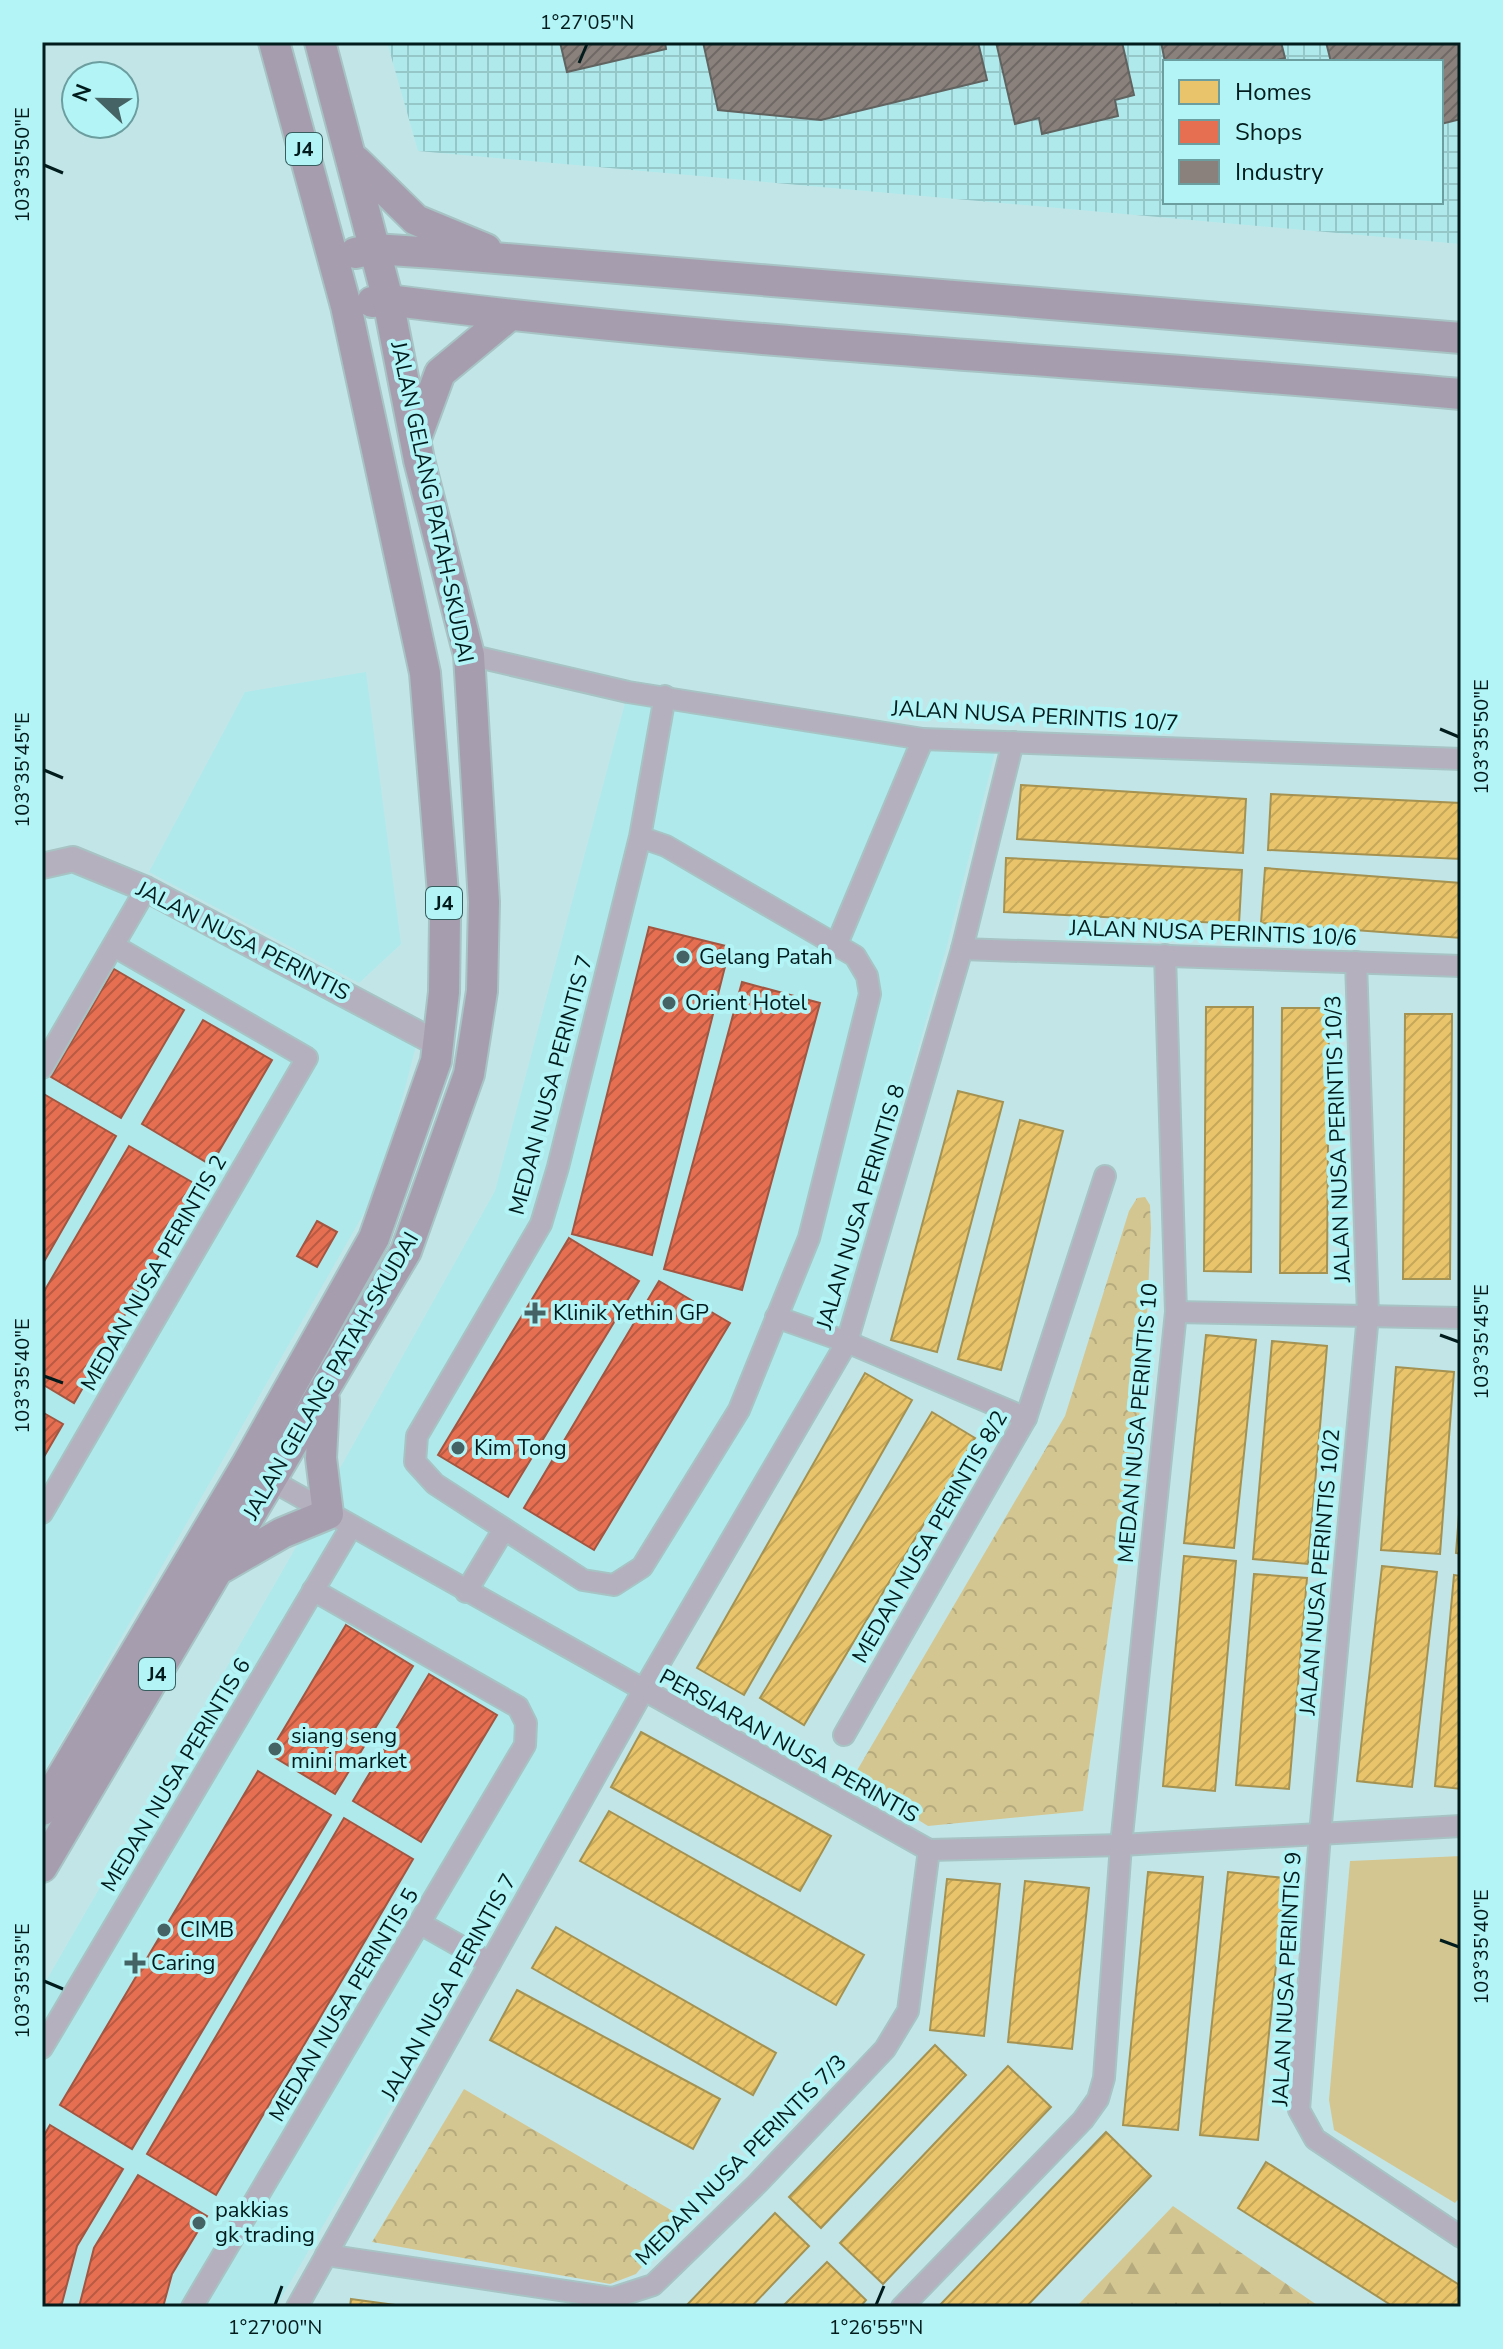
<svg xmlns="http://www.w3.org/2000/svg" width="1503" height="2349" font-family="'Nunito Sans',sans-serif">
  <style>
    .built { fill: #afe9eb }
    .industrial { fill: url(#industrial-grid); fill-rule: evenodd }
    .grass { fill: #d4c691 }
    .forest { fill: url(#forest-firs) }
    .park { fill: url(#park-crowns) }
    .homes { fill: url(#homes-hatch); stroke: #a49253; stroke-width: 2 }
    .shops { fill: url(#shops-hatch); stroke: #a25641; stroke-width: 2 }
    .industry { fill: url(#industry-hatch); stroke: #616360; stroke-width: 2 }
    .lines { fill: none; stroke-linecap: round; stroke-linejoin: round }
    .minor-casing { stroke: #a7c3c4; stroke-width: 24 }
    .tertiary-casing { stroke: #a7c3c4; stroke-width: 28 }
    .primary-casing { stroke: #a7c3c4; stroke-width: 34 }
    .minor { stroke: #b5b0be; stroke-width: 20 }
    .tertiary { stroke: #b5b0be; stroke-width: 24 }
    .primary { stroke: #a69eaf; stroke-width: 30 }
    .ticks { fill: none; stroke: #021c1d; stroke-width: 3 }
    .poi-dot { fill: #456364; stroke: #b3f5f7; stroke-width: 3 }
    .labels { text-anchor: middle; dominant-baseline: central; stroke-width: 8; stroke-linejoin: round; paint-order: stroke }
    .shield { fill: #b3f5f7; stroke: #375d5e; stroke-width: 2 }
    .shield-label { font-size: 20px; font-weight: bold; fill: #021c1d }
    .street-label { font-size: 22px; fill: #021c1d; stroke: #b3f5f7 }
    .poi-label { font-size: 22px; fill: #021c1d; stroke: #b3f5f7; text-anchor: start }
    .neatline { fill: none; stroke: #021c1d; stroke-width: 3 }
    .ticks-label { font-size: 20px; text-anchor: middle; fill: #021c1d }
  </style>
  <defs>
    <pattern id="industrial-grid" width="8" height="8" patternUnits="userSpaceOnUse" patternTransform="scale(2)"><rect width="8" height="8" fill="#afe9eb"/><path d="M0 4h8M4 0v8" fill="none" stroke="#95c7c9"/></pattern>
    <pattern id="forest-firs" width="22" height="20" patternUnits="userSpaceOnUse" patternTransform="scale(2)"><rect width="22" height="20" fill="#d4c691"/><path d="M5 1l3.5 6h-7zM16 11l3.5 6h-7z" fill="#b4aa7d"/></pattern>
    <pattern id="park-crowns" width="20" height="18" patternUnits="userSpaceOnUse" patternTransform="scale(2)"><rect width="20" height="18" fill="#d4c691"/><path d="M2 6a3 3 0 1 1 6 0M12 15a3 3 0 1 1 6 0" fill="none" stroke="#b4aa7d"/></pattern>
    <pattern id="homes-hatch" width="6" height="6" patternUnits="userSpaceOnUse" patternTransform="scale(2)"><rect width="6" height="6" fill="#e9c46a"/><path d="M-1 1l2-2M0 6l6-6M5 7l2-2" fill="none" stroke="#c6a85b"/></pattern>
    <pattern id="shops-hatch" width="6" height="6" patternUnits="userSpaceOnUse" patternTransform="scale(2)"><rect width="6" height="6" fill="#e76f51"/><path d="M-1 1l2-2M0 6l6-6M5 7l2-2" fill="none" stroke="#b95a43"/></pattern>
    <pattern id="industry-hatch" width="6" height="6" patternUnits="userSpaceOnUse" patternTransform="scale(2)"><rect width="6" height="6" fill="#8a817c"/><path d="M-1 1l2-2M0 6l6-6M5 7l2-2" fill="none" stroke="#6f6965"/></pattern>
  </defs>
  <rect width="100%" height="100%" fill="#c2e6e8"/>
  <g class="built">
    <path d="M366 672 401 944 359 983 149 872 245 692Z"/>
    <path d="M628 692 998 740 947 946 837 1338 276 2307H42V1988L287 1563 495 1191Z"/>
    <path d="M73 859 419 1034 380 1185 42 1776V866Z"/>
  </g>
  <path class="industrial" d="M387 42H1461V244L418 151ZM1165 62H1441V202H1165Z"/>
  <path class="grass" d="M1461 1856V2196L1455 2203 1334 2130 1329 2100 1350 1861Z"/>
  <path class="forest" d="M1173 2206 1320 2307H1076Z"/>
  <g class="park">
    <path d="M1145 1197 1150 1205 1151 1228 1144 1382 1083 1811 928 1826 852 1779 1065 1416 1129 1211 1137 1198Z"/>
    <path d="M464 2089 683 2217 636 2274 610 2284 372 2242Z"/>
  </g>
  <g class="homes">
    <path d="M1021 785 1246 799 1243 853 1017 839Z"/>
    <path d="M1271 794 1461 803V859L1268 850Z"/>
    <path d="M1006 858 1242 870 1239 924 1004 912Z"/>
    <path d="M1265 868 1461 883V938L1261 923Z"/>
    <path d="M1206 1007H1253L1251 1272 1204 1271Z"/>
    <path d="M1282 1008H1329L1327 1273H1280Z"/>
    <path d="M1405 1014H1452L1450 1279H1403Z"/>
    <path d="M958 1091 1003 1102 937 1352 891 1340Z"/>
    <path d="M1020 1120 1063 1131 1001 1370 958 1359Z"/>
    <path d="M1206 1335 1256 1340 1234 1548 1184 1543Z"/>
    <path d="M1272 1341 1327 1346 1308 1564 1253 1559Z"/>
    <path d="M1396 1367 1454 1372 1440 1554 1381 1550Z"/>
    <path d="M865 1373 912 1400 744 1695 697 1668Z"/>
    <path d="M932 1412 975 1438 804 1725 760 1698Z"/>
    <path d="M1461 1488V1554L1456 1553Z"/>
    <path d="M1184 1556 1236 1561 1215 1791 1163 1786Z"/>
    <path d="M1382 1566 1437 1572 1412 1787 1357 1781Z"/>
    <path d="M1254 1574 1307 1578 1289 1789 1236 1785Z"/>
    <path d="M1454 1575 1461 1576V1789L1435 1786Z"/>
    <path d="M641 1732 831 1836 800 1891 611 1787Z"/>
    <path d="M609 1811 864 1955 836 2005 580 1861Z"/>
    <path d="M1148 1872 1203 1877 1178 2130 1123 2125Z"/>
    <path d="M1228 1872 1285 1878 1258 2140 1200 2135Z"/>
    <path d="M947 1879 1000 1884 984 2036 930 2030Z"/>
    <path d="M1025 1881 1089 1888 1072 2049 1008 2042Z"/>
    <path d="M556 1927 776 2053 753 2095 532 1968Z"/>
    <path d="M517 1990 720 2099 693 2149 490 2040Z"/>
    <path d="M935 2045 966 2075 821 2228 789 2197Z"/>
    <path d="M1008 2066 1051 2107 883 2284 840 2243Z"/>
    <path d="M1106 2132 1151 2176 1026 2307H938Z"/>
    <path d="M1266 2162 1461 2286V2307H1394L1238 2208Z"/>
    <path d="M775 2213 809 2246 751 2307H685Z"/>
    <path d="M827 2262 866 2300 860 2307H782Z"/>
    <path d="M351 2299 410 2307H350Z"/>
  </g>
  <g class="shops">
    <path d="M649 927 730 947 652 1255 572 1234Z"/>
    <path d="M114 969 184 1010 121 1118 51 1077Z"/>
    <path d="M742 982 820 1003 742 1290 664 1269Z"/>
    <path d="M203 1020 272 1060 211 1165 142 1124Z"/>
    <path d="M42 1093 116 1136 42 1265Z"/>
    <path d="M129 1146 199 1186 74 1403 42 1384V1295Z"/>
    <path d="M317 1221 337 1232 317 1267 297 1256Z"/>
    <path d="M569 1238 639 1281 508 1497 438 1455Z"/>
    <path d="M659 1281 730 1323 594 1550 524 1508Z"/>
    <path d="M42 1412 63 1424 42 1460Z"/>
    <path d="M346 1625 413 1666 335 1794 269 1754Z"/>
    <path d="M429 1674 497 1715 421 1842 353 1801Z"/>
    <path d="M258 1771 331 1815 132 2149 60 2105Z"/>
    <path d="M344 1818 413 1859 216 2195 147 2154Z"/>
    <path d="M50 2125 123 2169 77 2246 61 2307H42V2139Z"/>
    <path d="M138 2175 207 2216 172 2274 163 2307H79L94 2248Z"/>
  </g>
  <g class="industry">
    <path d="M560 42H665L666 49 567 72Z"/>
    <path d="M703 42H978L987 80 821 120 718 110Z"/>
    <path d="M996 42H1122L1134 95 1115 100 1118 116 1042 134 1039 118 1015 124Z"/>
    <path d="M1161 42H1281L1285 58 1268 62H1165Z"/>
    <path d="M1326 42H1461V119L1441 124V62H1331Z"/>
  </g>
  <g class="lines">
    <defs>
      <g id="minor">
        <path d="M469 655 628 692 923 739 1461 759"/>
        <path d="M640 837 666 846 855 956 867 976 870 994 809 1238 739 1410 642 1567 614 1585 583 1580 435 1484 415 1462 417 1436 541 1224 558 1167 640 837 665 696"/>
        <path d="M836 946 923 739"/>
        <path d="M962 949 1461 966"/>
        <path d="M1356 962 1368 1315 1320 1834 1299 2110 1315 2139 1461 2237"/>
        <path d="M42 1068 146 889"/>
        <path d="M1176 1312 1461 1318"/>
        <path d="M776 1317 847 1342 1026 1418"/>
        <path d="M260 1474 929 1850 1121 1845 1461 1826"/>
        <path d="M42 1513 307 1058 114 946"/>
        <path d="M466 1592 504 1529"/>
        <path d="M844 1735 1026 1418 1105 1176"/>
        <path d="M421 1924 490 1963"/>
        <path d="M42 2048 351 1527"/>
        <path d="M326 2255 613 2298 653 2285 758 2183 885 2049 908 2011 929 1850"/>
        <path d="M192 2307 525 1745 526 1723 518 1707 313 1590"/>
        <path d="M297 2307 643 1691 847 1342 962 949 1013 742"/>
        <path d="M902 2307 1083 2120 1098 2099 1104 2078 1121 1845 1176 1312 1165 955"/>
      </g>
      <path id="tertiary" d="M42 866 73 859 146 889 438 1044"/>
      <g id="primary">
        <path d="M356 161 416 220 486 249"/>
        <path d="M355 253 374 249 435 253 1461 338"/>
        <path d="M372 302 388 300C744 346 1104 361 1461 394"/>
        <path d="M416 438 440 373 510 315"/>
        <path d="M223 1567 282 1533 328 1514 321 1458 324 1400"/>
        <path d="M42 1810 246 1466 374 1238 436 1061 444 992 445 918 425 673 346 306 274 42"/>
        <path d="M42 1867 406 1251 469 1074 482 991 484 902 469 655 419 460 388 300 320 42"/>
      </g>
    </defs>
    <use href="#minor" class="minor-casing"/>
    <use href="#tertiary" class="tertiary-casing"/>
    <use href="#primary" class="primary-casing"/>
    <use href="#minor" class="minor"/>
    <use href="#tertiary" class="tertiary"/>
    <use href="#primary" class="primary"/>
  </g>
  <path class="ticks" d="M579 63 587 44M44 165 63 173M1440 729 1459 737M44 770 63 778M1440 1335 1459 1342M44 1376 63 1383M1440 1940 1459 1947M44 1981 63 1989M275 2305 282 2286M876 2305 884 2286"/>
  <g class="poi-dot">
    <circle cx="683" cy="957" r="8"/>
    <circle cx="669" cy="1003" r="8"/>
    <path d="M531 1301h8v8h8v8h-8v8h-8v-8h-8v-8h8z"/>
    <circle cx="458" cy="1448" r="8"/>
    <circle cx="275" cy="1749" r="8"/>
    <circle cx="164" cy="1930" r="8"/>
    <path d="M131 1951h8v8h8v8h-8v8h-8v-8h-8v-8h8z"/>
    <circle cx="199" cy="2223" r="8"/>
  </g>
  <g class="labels">
    <g class="shield">
      <rect x="286" y="133" width="36" height="32" rx="6"/>
      <rect x="426" y="887" width="36" height="32" rx="6"/>
      <rect x="139" y="1658" width="36" height="32" rx="6"/>
    </g>
    <g class="shield-label">
      <text x="304" y="149">J4</text>
      <text x="444" y="903">J4</text>
      <text x="157" y="1674">J4</text>
    </g>
    <g class="street-label">
      <text transform="translate(432 502) rotate(78)">JALAN GELANG PATAH-SKUDAI</text>
      <text transform="translate(1035 716) rotate(3)">JALAN NUSA PERINTIS 10/7</text>
      <text transform="translate(1213 933) rotate(2)">JALAN NUSA PERINTIS 10/6</text>
      <text transform="translate(243 941) rotate(27)">JALAN NUSA PERINTIS</text>
      <text transform="translate(551 1085) rotate(-75)">MEDAN NUSA PERINTIS 7</text>
      <text transform="translate(1338 1139) rotate(-92)">JALAN NUSA PERINTIS 10/3</text>
      <text transform="translate(861 1207) rotate(-73)">JALAN NUSA PERINTIS 8</text>
      <text transform="translate(154 1273) rotate(-60)">MEDAN NUSA PERINTIS 2</text>
      <text transform="translate(331 1376) rotate(-60)">JALAN GELANG PATAH-SKUDAI</text>
      <text transform="translate(1138 1423) rotate(-85)">MEDAN NUSA PERINTIS 10</text>
      <text transform="translate(930 1537) rotate(-60)">MEDAN NUSA PERINTIS 8/2</text>
      <text transform="translate(1320 1572) rotate(-85)">JALAN NUSA PERINTIS 10/2</text>
      <text transform="translate(789 1746) rotate(29)">PERSIARAN NUSA PERINTIS</text>
      <text transform="translate(176 1775) rotate(-59)">MEDAN NUSA PERINTIS 6</text>
      <text transform="translate(1287 1979) rotate(-87)">JALAN NUSA PERINTIS 9</text>
      <text transform="translate(449 1987) rotate(-61)">JALAN NUSA PERINTIS 7</text>
      <text transform="translate(344 2005) rotate(-59)">MEDAN NUSA PERINTIS 5</text>
      <text transform="translate(741 2160) rotate(-45)">MEDAN NUSA PERINTIS 7/3</text>
    </g>
    <g class="poi-label">
      <text x="699" y="957">Gelang Patah</text>
      <text x="685" y="1003">Orient Hotel</text>
      <text x="553" y="1313">Klinik Yethin GP</text>
      <text x="474" y="1448">Kim Tong</text>
      <text x="291" y="1736">siang seng<tspan x="291" dy="25">mini market</tspan></text>
      <text x="180" y="1930">CIMB</text>
      <text x="151" y="1963">Caring</text>
      <text x="215" y="2210">pakkias<tspan x="215" dy="25">gk trading</tspan></text>
    </g>
  </g>
  <rect width="1503" height="2349" fill="none" stroke="#b3f5f7" stroke-width="88"/>
  <rect x="1163" y="60" width="280" height="144" fill="#b3f5f7" stroke="#6c9ea0" stroke-width="2"/>
  <rect x="1179" y="80" width="40" height="24" fill="#e9c46a" stroke="#6c9ea0" stroke-width="2"/>
  <text x="1235" y="100" font-size="24" fill="#021c1d">Homes</text>
  <rect x="1179" y="120" width="40" height="24" fill="#e76f51" stroke="#6c9ea0" stroke-width="2"/>
  <text x="1235" y="140" font-size="24" fill="#021c1d">Shops</text>
  <rect x="1179" y="160" width="40" height="24" fill="#8a817c" stroke="#6c9ea0" stroke-width="2"/>
  <text x="1235" y="180" font-size="24" fill="#021c1d">Industry</text>
  <g transform="translate(100 100) rotate(292)"><circle r="38" fill="#b3f5f7" stroke="#6c9ea0" stroke-width="2"/>
  <path d="M0-6L14 30L0 20L-14 30Z" fill="#456364"/>
  <text y="-12" font-size="22" font-weight="bold" text-anchor="middle" fill="#021c1d">N</text>
  </g>
  <rect x="44" y="44" width="1415" height="2261" class="neatline"/>
  <g class="ticks-label">
    <text x="587" y="29">1°27'05"N</text>
    <text transform="translate(22 165) rotate(-90)" y="7">103°35'50"E</text>
    <text transform="translate(1481 737) rotate(-90)" y="7">103°35'50"E</text>
    <text transform="translate(22 770) rotate(-90)" y="7">103°35'45"E</text>
    <text transform="translate(1481 1342) rotate(-90)" y="7">103°35'45"E</text>
    <text transform="translate(22 1376) rotate(-90)" y="7">103°35'40"E</text>
    <text transform="translate(1481 1947) rotate(-90)" y="7">103°35'40"E</text>
    <text transform="translate(22 1981) rotate(-90)" y="7">103°35'35"E</text>
    <text x="275" y="2334">1°27'00"N</text>
    <text x="876" y="2334">1°26'55"N</text>
  </g>
</svg>
